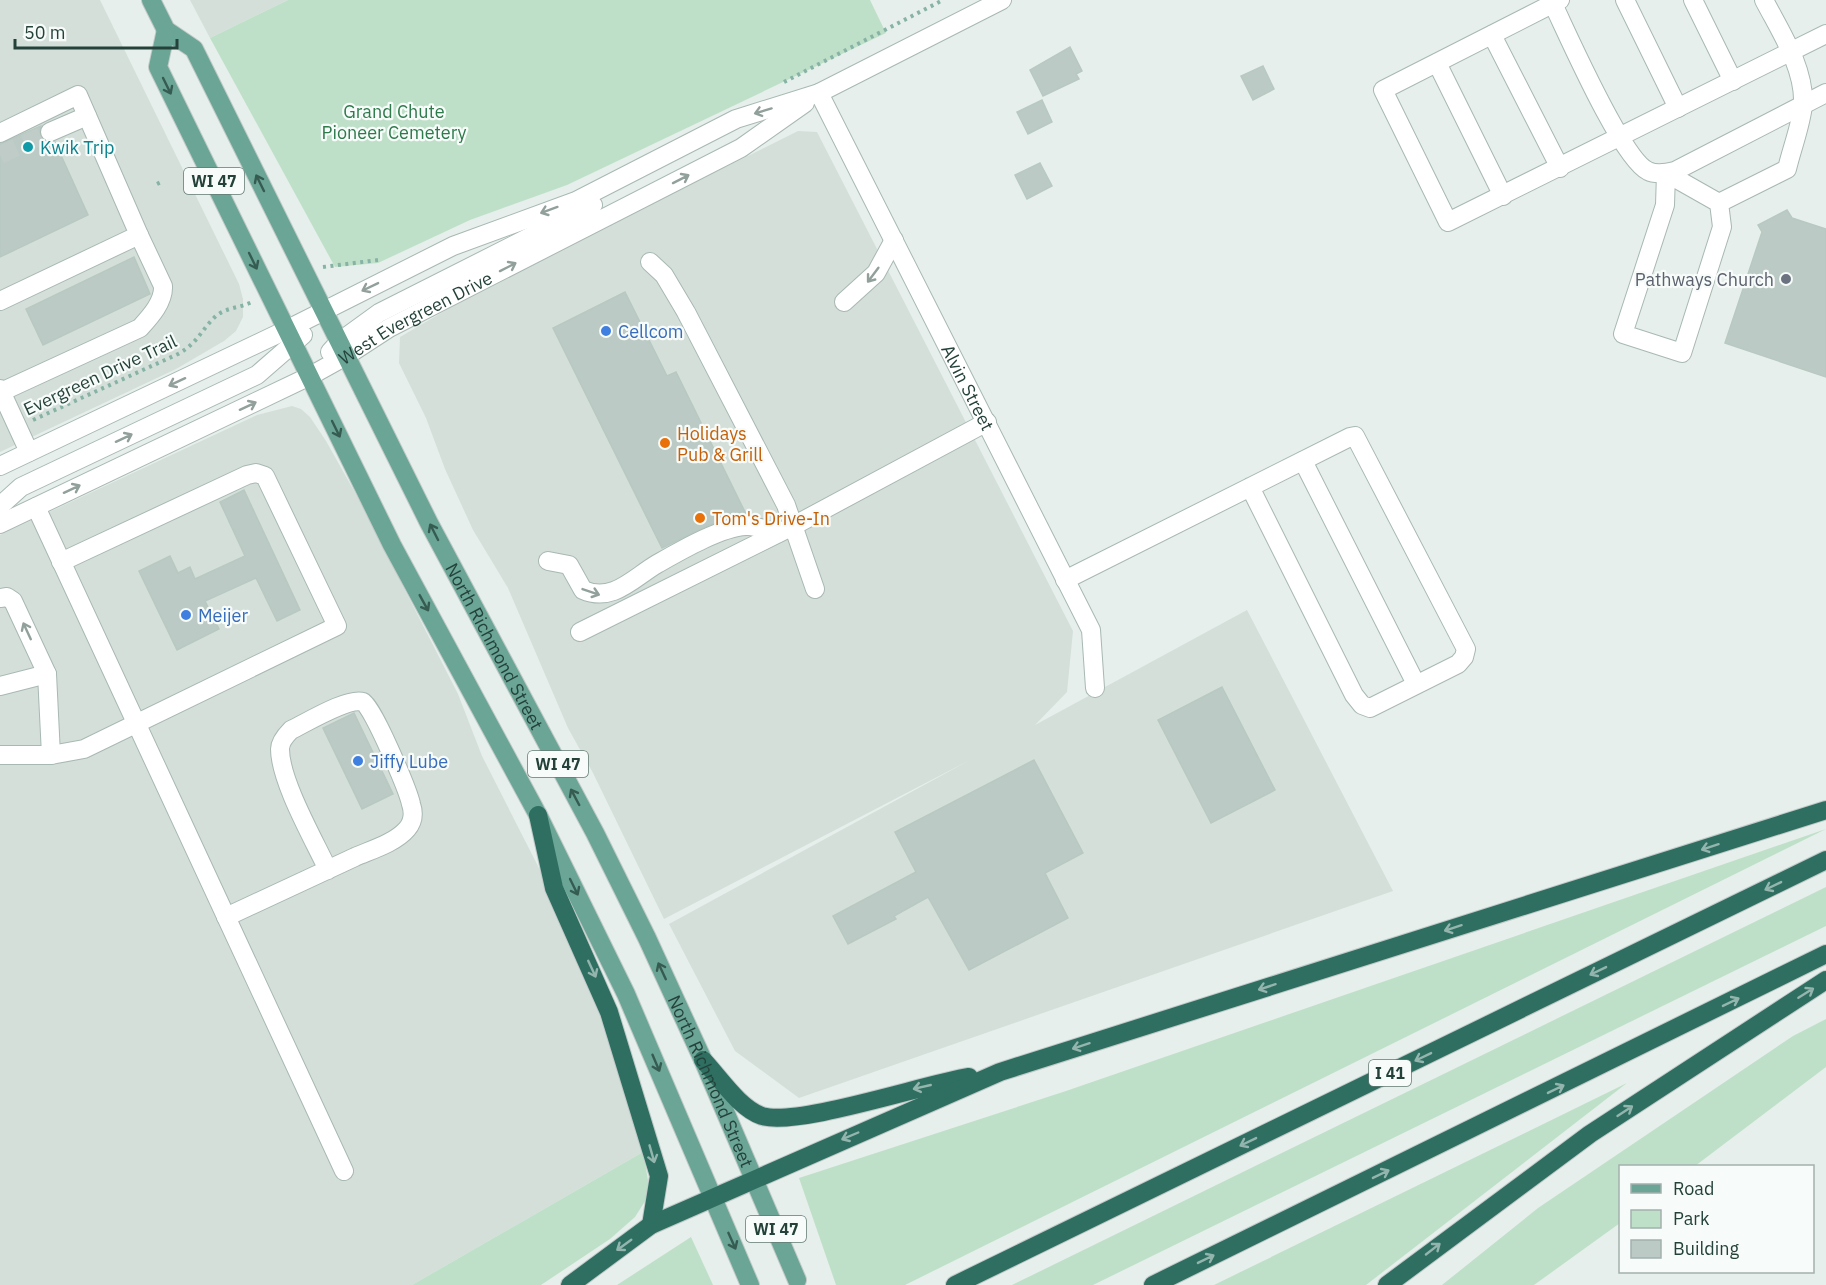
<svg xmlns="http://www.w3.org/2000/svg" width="1826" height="1285" font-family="'IBM Plex Sans',sans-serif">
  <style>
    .built { fill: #d4dfda }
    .green { fill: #bfe0c8 }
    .building { fill: #bbcac4; stroke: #b8c9c2; stroke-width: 1.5 }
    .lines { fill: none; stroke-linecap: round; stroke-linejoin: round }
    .minor-tunnel { stroke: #bfccc8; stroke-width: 18; stroke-dasharray: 18 9; stroke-linecap: butt }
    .minor-casing { stroke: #a8b8b2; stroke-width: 20 }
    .major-casing { stroke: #c2cac8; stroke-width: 20 }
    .highway-casing { stroke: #c2cac8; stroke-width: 20 }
    .path { stroke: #86b3a5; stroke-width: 4; stroke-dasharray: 3 4.5; stroke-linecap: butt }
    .minor { stroke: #fff; stroke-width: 18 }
    .major { stroke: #6aa596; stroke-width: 18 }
    .highway { stroke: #2f6f62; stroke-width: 18 }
    .oneway { stroke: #365b51 }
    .oneway2 { stroke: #92a09c }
    .oneway3 { stroke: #93b5ae }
    .culture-dot { fill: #0f9aa8; stroke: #f7fbf9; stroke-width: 2 }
    .worship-dot { fill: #6b7280; stroke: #f7fbf9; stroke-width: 2 }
    .shop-dot { fill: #3f7fe0; stroke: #f7fbf9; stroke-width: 2 }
    .food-dot { fill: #e8710a; stroke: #f7fbf9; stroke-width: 2 }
    .labels { text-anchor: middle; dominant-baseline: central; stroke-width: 4.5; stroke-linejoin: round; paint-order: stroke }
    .shield { fill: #f7fbf9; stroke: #637a73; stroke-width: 1.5 }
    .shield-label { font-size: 16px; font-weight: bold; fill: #24423a }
    .park-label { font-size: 18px; fill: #2d7a4b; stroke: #f7fbf9 }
    .culture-label { font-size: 18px; fill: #0d838f; stroke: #f7fbf9; text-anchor: start }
    .worship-label { font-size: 18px; fill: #5b616d; stroke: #f7fbf9; text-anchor: end }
    .street-label { font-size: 18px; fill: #24423a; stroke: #f7fbf9 }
    .shop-label { font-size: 18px; fill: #366cbe; stroke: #f7fbf9; text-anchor: start }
    .food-label { font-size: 18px; fill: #c56008; stroke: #f7fbf9; text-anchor: start }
  </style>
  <rect width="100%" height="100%" fill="#e6efeb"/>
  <g class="built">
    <path d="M0 0H100L239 284 243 299V317L236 331 224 341 176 369 0 452Z"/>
    <path d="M190 0H288L210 38Z"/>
    <path d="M798 131 817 132 1073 631 1067 692 1035 725 1247 610 1393 891 799 1098 735 1051 669 924 970 760 664 919 593 773 568 728 508 588 473 530 445 469 426 418 399 363 400 337 489 285Z"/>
    <path d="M292 406 301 409 310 417 326 441 357 496 458 694 482 756 543 876 595 992 643 1152 412 1285H0V535L257 415Z"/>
  </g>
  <g class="green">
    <path d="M288 0H870L886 33 567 185 470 220 378 263 335 267 210 38Z"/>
    <path d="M1826 829 905 1285H836L799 1178 1066 1091Z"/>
    <path d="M1826 887V926L1093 1285H1012Z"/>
    <path d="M1826 1019V1067L1695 1166H1620V1223L1534 1285H1442L1538 1208 1793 1036Z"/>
    <path d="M1627 1083 1366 1285H1214Z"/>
    <path d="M643 1152 648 1180 647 1198 635 1217 610 1239 541 1285H412Z"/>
    <path d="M691 1237 713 1285H617Z"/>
  </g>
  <g class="building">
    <path d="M1070 47 1082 71 1076 74 1079 79 1043 96 1030 70Z"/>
    <path d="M1263 66 1274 89 1253 100 1241 76Z"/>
    <path d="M1042 100 1052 122 1028 134 1017 112Z"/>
    <path d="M41 126 40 137 48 143 55 142 88 215 0 257V144Z"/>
    <path d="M1040 163 1052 186 1027 199 1015 175Z"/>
    <path d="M1787 210 1792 218 1826 229V377L1725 343 1762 232 1758 225Z"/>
    <path d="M134 257 150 294 43 345 26 309Z"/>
    <path d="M625 292 667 376 676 372 746 514 709 525 662 548 553 328Z"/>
    <path d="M244 490 300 610 277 621 256 578 205 601 219 629 177 650 139 571 170 556 178 573 190 567 195 579 245 556 220 502Z"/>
    <path d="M1222 687 1275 790 1211 823 1158 720Z"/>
    <path d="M354 713 393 794 362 809 323 728Z"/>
    <path d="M1034 760 1083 853 1045 873 1068 918 969 970 928 897 894 916 896 919 848 944 833 916 916 872 895 832Z"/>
  </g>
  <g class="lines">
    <path class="minor-tunnel" d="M0 155 50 132"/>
    <defs>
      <g id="minor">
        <path d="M1560 0 1383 90 1448 222 1826 34"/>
        <path d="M1625 0 1678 108"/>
        <path d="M1693 0 1733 81"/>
        <path d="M1553 4C1568 35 1622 159 1648 171 1656 175 1667 173 1675 171L1826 93"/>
        <path d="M1492 35 1560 168"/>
        <path d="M1437 63 1503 196"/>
        <path id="s1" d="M819 93 1091 630 1095 688"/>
        <path d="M50 132 87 116"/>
        <path d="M0 133 78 95 139 235 0 301"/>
        <path d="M1719 203 1722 227 1682 353 1623 334 1665 205 1666 173 1719 203 1787 169C1792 148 1801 125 1803 105 1805 68 1780 31 1764 0"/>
        <path d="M650 262 664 275 686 312 786 505 815 589"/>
        <path d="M844 302 876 273 894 240"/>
        <path d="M330 352 339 342 379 313 593 205"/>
        <path d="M0 389 29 452"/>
        <path d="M1 392 140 328C150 317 164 302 163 286L139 235"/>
        <path d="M1303 461 1416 684"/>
        <path d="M0 466 286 330 453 246 576 201 736 119 819 93 1002 0"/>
        <path d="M0 506 21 487 257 375 303 335"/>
        <path d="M36 507 344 1171"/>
        <path id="s2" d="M0 524 310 376 346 356 389 328 741 148 805 103"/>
        <path d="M548 561 569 565 583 590C613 603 633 578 657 564 680 551 721 527 746 526 756 525 768 531 778 533"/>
        <path d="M1065 580 1350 437 1355 436 1466 649 1464 657 1458 664 1370 708 1362 705 1354 695 1250 487"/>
        <path d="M0 598 7 597 13 601 47 674 51 755"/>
        <path d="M580 632 795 525 987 422"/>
        <path d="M0 686 47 674"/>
        <path d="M0 755H51L84 749 337 626 265 476 256 473 247 475 61 562"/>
        <path d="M226 917C269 897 312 877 355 857 371 850 395 843 407 829 413 822 414 813 411 804 408 790 372 705 363 702 348 697 306 723 291 730 286 735 280 742 280 749 280 781 314 840 328 870"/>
      </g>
      <g id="major">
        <path id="s3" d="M151 0 166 30 194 49 429 523 595 833 647 938 703 1060 797 1280"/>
        <path d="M166 30 158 67 392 545 538 815 626 994 750 1285"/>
      </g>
      <g id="highway">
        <path d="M538 815 554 888 609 1012 659 1176 651 1225"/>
        <path d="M703 1060C720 1078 739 1108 762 1116 797 1127 925 1084 969 1077"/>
        <path d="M570 1285 651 1225 1000 1072 1826 810"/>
        <path d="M955 1285 1826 860"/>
        <path d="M1153 1285 1826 954"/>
        <path d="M1387 1285 1590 1134 1826 980"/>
      </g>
    </defs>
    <use href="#minor" class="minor-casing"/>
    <use href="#major" class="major-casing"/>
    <use href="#highway" class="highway-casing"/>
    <g class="path">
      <path d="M784 82 943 0"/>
      <path d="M157 184 163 181"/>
      <path d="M323 267 378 260"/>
      <path d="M33 420 178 354C198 343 201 330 216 316 227 307 240 308 252 302"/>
    </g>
    <use href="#minor" class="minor"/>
    <use href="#major" class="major"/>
    <use href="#highway" class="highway"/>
  </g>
  <defs><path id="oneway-shaft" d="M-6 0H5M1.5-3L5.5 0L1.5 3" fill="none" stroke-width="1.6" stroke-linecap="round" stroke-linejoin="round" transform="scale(1.5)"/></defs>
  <g class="oneway">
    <use href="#oneway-shaft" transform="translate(167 86) rotate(64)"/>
    <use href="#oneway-shaft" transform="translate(260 183) rotate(-116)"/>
    <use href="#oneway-shaft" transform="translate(253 261) rotate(64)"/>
    <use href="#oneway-shaft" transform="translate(336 429) rotate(64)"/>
    <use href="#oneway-shaft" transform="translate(434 532) rotate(-117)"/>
    <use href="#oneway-shaft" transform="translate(424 603) rotate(61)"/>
    <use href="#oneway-shaft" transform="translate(575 797) rotate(-118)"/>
    <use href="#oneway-shaft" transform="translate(574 887) rotate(64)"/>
    <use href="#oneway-shaft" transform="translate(662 971) rotate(-115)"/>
    <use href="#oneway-shaft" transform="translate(656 1063) rotate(67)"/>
    <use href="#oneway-shaft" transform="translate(732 1241) rotate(66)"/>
  </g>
  <g class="oneway2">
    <use href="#oneway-shaft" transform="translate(763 111) rotate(163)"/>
    <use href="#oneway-shaft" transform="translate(681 179) rotate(-27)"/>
    <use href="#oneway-shaft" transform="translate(549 210) rotate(160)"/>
    <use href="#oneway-shaft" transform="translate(508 267) rotate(-27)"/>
    <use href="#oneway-shaft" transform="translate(873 275) rotate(127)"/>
    <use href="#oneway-shaft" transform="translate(370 287) rotate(154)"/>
    <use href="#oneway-shaft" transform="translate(177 382) rotate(155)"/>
    <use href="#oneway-shaft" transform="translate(248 406) rotate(-25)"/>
    <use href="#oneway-shaft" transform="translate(124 438) rotate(-25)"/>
    <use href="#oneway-shaft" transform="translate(72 489) rotate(-25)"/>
    <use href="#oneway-shaft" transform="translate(591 592) rotate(19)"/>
    <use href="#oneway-shaft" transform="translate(27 631) rotate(-115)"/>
  </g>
  <g class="oneway3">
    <use href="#oneway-shaft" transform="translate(1710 847) rotate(162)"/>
    <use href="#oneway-shaft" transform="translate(1773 886) rotate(154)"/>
    <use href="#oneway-shaft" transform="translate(1453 928) rotate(162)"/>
    <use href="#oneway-shaft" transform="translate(592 969) rotate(65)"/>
    <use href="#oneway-shaft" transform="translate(1598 971) rotate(154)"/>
    <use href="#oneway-shaft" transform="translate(1267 987) rotate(162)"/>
    <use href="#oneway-shaft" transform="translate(1806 993) rotate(-32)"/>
    <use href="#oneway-shaft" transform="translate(1731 1002) rotate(-26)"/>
    <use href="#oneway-shaft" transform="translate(1081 1046) rotate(162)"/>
    <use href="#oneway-shaft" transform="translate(1423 1057) rotate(154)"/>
    <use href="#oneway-shaft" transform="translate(922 1087) rotate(167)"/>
    <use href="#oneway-shaft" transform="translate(1556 1089) rotate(-26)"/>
    <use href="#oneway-shaft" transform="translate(1625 1111) rotate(-33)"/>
    <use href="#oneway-shaft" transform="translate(850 1136) rotate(157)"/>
    <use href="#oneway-shaft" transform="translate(1248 1142) rotate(154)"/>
    <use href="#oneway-shaft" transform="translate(652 1154) rotate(74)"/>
    <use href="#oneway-shaft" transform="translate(1381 1174) rotate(-26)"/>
    <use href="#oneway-shaft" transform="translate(624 1245) rotate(144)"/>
    <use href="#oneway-shaft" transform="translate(1433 1249) rotate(-38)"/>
    <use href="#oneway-shaft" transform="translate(1206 1259) rotate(-26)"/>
  </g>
  <circle class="culture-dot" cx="28" cy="147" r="6"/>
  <circle class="worship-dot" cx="1786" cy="279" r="6"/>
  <g class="shop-dot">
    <circle cx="606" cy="331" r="6"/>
    <circle cx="186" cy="615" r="6"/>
    <circle cx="358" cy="761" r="6"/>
  </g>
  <g class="food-dot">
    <circle cx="665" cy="443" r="6"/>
    <circle cx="700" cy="518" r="6"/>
  </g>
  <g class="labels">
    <g class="shield">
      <rect x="184" y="168" width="60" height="26" rx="4.5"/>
      <rect x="528" y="751" width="60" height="26" rx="4.5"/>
      <rect x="1369" y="1060" width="42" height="26" rx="4.5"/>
      <rect x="746" y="1216" width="60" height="26" rx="4.5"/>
    </g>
    <g class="shield-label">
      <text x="214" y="181">WI 47</text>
      <text x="558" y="764">WI 47</text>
      <text x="1390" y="1073">I 41</text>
      <text x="776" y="1229">WI 47</text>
    </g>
    <g class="park-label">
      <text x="394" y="111">Grand Chute<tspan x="394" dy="21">Pioneer Cemetery</tspan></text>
    </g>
    <g class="culture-label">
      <text x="40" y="147">Kwik Trip</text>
    </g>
    <g class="worship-label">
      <text x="1774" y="279">Pathways Church</text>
    </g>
    <g class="street-label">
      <text stroke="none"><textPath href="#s2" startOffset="464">West Evergreen Drive</textPath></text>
      <text transform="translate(100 375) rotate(-25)">Evergreen Drive Trail</text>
      <text stroke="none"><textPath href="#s1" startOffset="330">Alvin Street</textPath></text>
      <text stroke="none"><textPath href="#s3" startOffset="736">North Richmond Street</textPath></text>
      <text stroke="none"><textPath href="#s3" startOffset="1222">North Richmond Street</textPath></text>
    </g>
    <g class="shop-label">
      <text x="618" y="331">Cellcom</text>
      <text x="198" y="615">Meijer</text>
      <text x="370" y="761">Jiffy Lube</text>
    </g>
    <g class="food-label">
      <text x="677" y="433">Holidays<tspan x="677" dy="21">Pub &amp; Grill</tspan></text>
      <text x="712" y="518">Tom's Drive-In</text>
    </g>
  </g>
  <rect x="1619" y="1165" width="195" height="108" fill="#f7fbf9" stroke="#a3b1ad" stroke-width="1.5"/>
  <rect x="1631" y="1184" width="30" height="9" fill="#6aa596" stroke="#a3b1ad" stroke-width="1.5"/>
  <text x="1673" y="1195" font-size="18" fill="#24423a">Road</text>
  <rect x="1631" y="1210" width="30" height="18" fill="#bfe0c8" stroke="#a3b1ad" stroke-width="1.5"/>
  <text x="1673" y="1225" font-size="18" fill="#24423a">Park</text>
  <rect x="1631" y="1240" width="30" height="18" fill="#bbcac4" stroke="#a3b1ad" stroke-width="1.5"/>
  <text x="1673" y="1255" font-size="18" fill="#24423a">Building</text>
  <path d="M15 39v9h162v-9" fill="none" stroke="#24423a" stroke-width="3"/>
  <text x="24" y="39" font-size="18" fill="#24423a" stroke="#f7fbf9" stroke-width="4.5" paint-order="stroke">50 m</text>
</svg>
